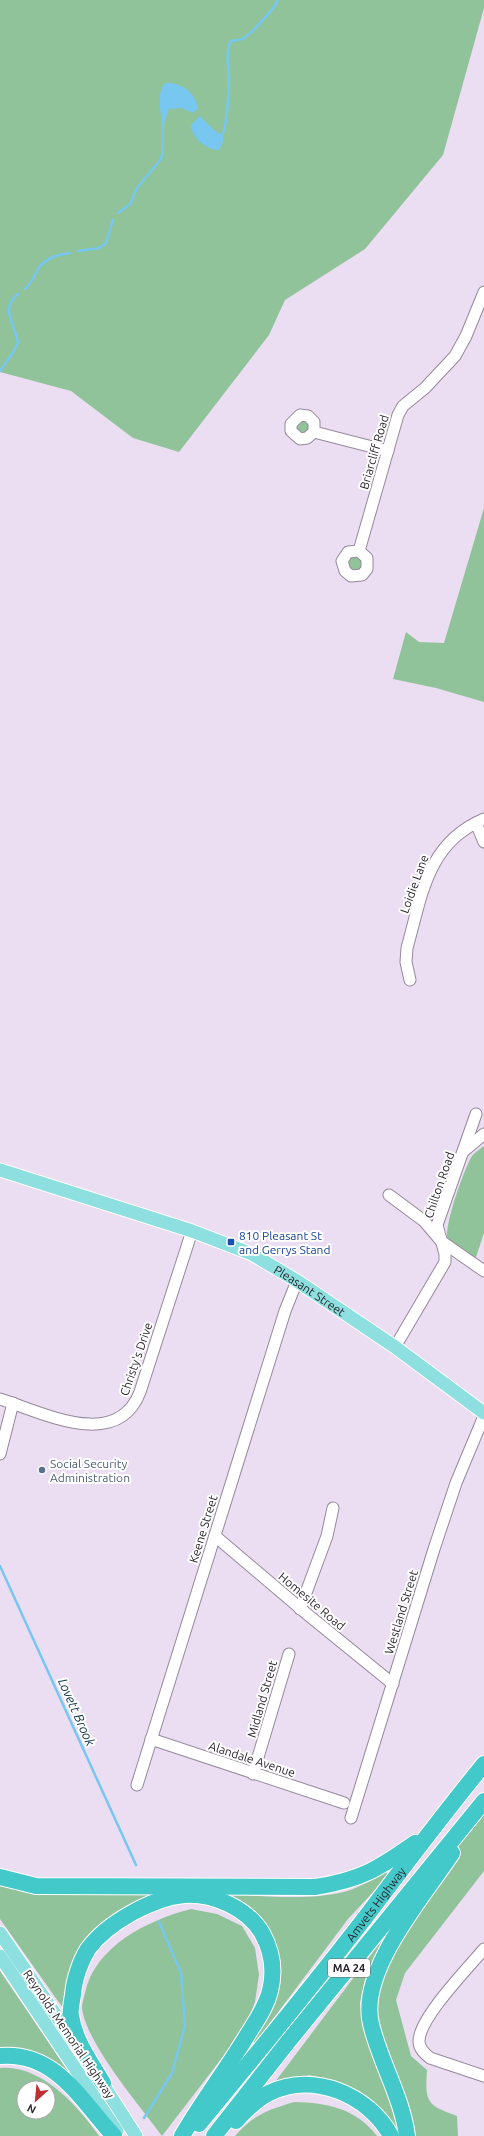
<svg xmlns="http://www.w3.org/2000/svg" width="484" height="2136" font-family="Ubuntu,sans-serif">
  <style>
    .green { fill: #90c399; fill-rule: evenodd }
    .water { fill: #77c7f0 }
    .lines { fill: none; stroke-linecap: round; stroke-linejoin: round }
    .stream { stroke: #77c7f0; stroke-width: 2.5 }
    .minor-casing { stroke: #95899b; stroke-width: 13 }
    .major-casing { stroke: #fff; stroke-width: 15 }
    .highway-casing { stroke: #fff; stroke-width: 18 }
    .minor { stroke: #fff; stroke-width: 11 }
    .major { stroke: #8edfdf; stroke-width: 13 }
    .highway { stroke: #43c9c9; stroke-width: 16 }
    .transit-dot { fill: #1a4fb4; stroke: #fff; stroke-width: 1.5 }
    .service-dot { fill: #5c6f8a; stroke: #fff; stroke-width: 1.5 }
    .labels { text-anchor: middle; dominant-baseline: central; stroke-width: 4; stroke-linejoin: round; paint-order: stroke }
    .shield { fill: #fff; stroke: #6a666c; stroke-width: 1 }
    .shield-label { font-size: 11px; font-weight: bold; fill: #2a252d }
    .street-label { font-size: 12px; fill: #2a252d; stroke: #fff }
    .transit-label { font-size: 12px; fill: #164399; stroke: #fff; text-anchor: start }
    .service-label { font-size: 12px; fill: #4e5e75; stroke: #fff; text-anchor: start }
    .water-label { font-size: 13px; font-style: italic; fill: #143849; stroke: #fff }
  </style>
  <rect width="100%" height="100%" fill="#ebddf2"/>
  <g class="green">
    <path d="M0 0H484V8L443 155 365 249 285 300 269 335 179 452 133 438 71 391 0 372Z"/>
    <circle cx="303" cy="427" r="6"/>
    <path d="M484 508V702L436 688 393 679 406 632 419 642 444 643Z"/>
    <circle cx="356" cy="563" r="7"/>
    <path d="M484 1146V1233L475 1260C466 1255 453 1248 448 1239 443 1228 465 1167 472 1156 475 1152 480 1149 484 1146Z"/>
    <path d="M484 1814V1871L405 1973 396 2000 411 2056 427 2070C425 2102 426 2105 457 2116L458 2136H407L381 2055 372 1984 462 1838Z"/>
    <path d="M386 1872 388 1876 348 1919 255 2043 252 2040 279 1968 274 1939 257 1916 212 1893C252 1895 316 1903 353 1889 364 1885 375 1877 386 1872Z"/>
    <path d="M0 1885 28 1893H179L133 1907 76 1959 65 1986V2011L0 1919Z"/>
    <path d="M191 1909 217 1914 242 1926 255 1948 259 1975 255 2002 245 2028 162 2136C140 2106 86 2043 82 2008 82 2003 84 1997 85 1993 95 1946 148 1920 191 1909Z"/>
    <path d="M382 1940 365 1980 360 2003 364 2028 393 2104 400 2136H397L387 2116 360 2093 336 2081 309 2075 272 2086Z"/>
    <path d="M0 1971 83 2093 0 2049Z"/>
    <path d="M0 2068C41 2064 78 2106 99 2136H0ZM24 2088H48V2112H24Z"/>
    <path d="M294 2102C328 2103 355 2108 377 2136H235C253 2115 268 2110 294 2102Z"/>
  </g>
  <g class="water">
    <path d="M165 83C182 82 196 93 198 109L192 113 182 108 169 109 163 126C161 115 156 92 165 83Z"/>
    <path d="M200 116 215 131 223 135V142L219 150C206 150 191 137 191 125Z"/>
  </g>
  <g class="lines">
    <g class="stream">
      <path d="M221 138C227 129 229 88 229 76 228 64 226 53 230 42 234 39 238 41 242 39 249 36 275 8 278 0"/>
      <path d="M118 213 130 204 137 188 161 159C164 152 162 133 163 123"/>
      <path d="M78 251 99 248 106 243 113 220"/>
      <path d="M25 289C34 281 34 273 41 265 48 258 60 254 70 253"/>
      <path d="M0 371 14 351 18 342C14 324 0 307 18 294"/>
      <path d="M0 1566 136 1865"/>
      <path d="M144 2118 172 2073 185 2026 181 1973 159 1922"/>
    </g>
    <defs>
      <g id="minor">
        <path d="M314 432V422L308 416 300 415 291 424V431L300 439 307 438 314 432 388 451"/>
        <path d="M359 551 367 558V569L362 575 351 576 345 571 342 561 348 552 359 551 398 415 403 406 425 388 455 356 466 336 484 292"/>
        <path d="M476 823 484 842"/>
        <path d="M410 980 406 962 407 948C422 895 427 843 484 819"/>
        <path d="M465 1150 484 1134"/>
        <path d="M389 1195 424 1221 441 1241 484 1271"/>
        <path d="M395 1347 445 1262V1254L437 1225 476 1114"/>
        <path d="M0 1399C42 1412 117 1452 140 1392L192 1231"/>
        <path d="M0 1454 13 1403"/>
        <path d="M215 1536 307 1614 393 1684"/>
        <path d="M300 1609 327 1536 333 1508"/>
        <path d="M151 1739 344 1803"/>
        <path d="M253 1774 289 1654"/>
        <path d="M137 1785 285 1311 297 1281"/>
        <path d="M351 1818 434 1549 456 1483 484 1416"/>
        <path d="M484 1949C469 1967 419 2018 419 2041 419 2049 425 2054 430 2058L484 2076"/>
      </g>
      <g id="major">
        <path id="s1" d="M0 1170 192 1231 252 1254 297 1281 395 1347 484 1413"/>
        <path d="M0 1933 75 2043"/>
        <path d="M0 1956 117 2131"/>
        <path d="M97 2075 136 2136"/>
      </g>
      <g id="highway">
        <path d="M0 1877 36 1886 315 1887C361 1880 378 1869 415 1843"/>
        <path d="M0 2056C56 2051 81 2101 114 2136"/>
        <path d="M103 2083C90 2061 75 2041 71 2016 70 2009 72 2001 73 1995 74 1980 80 1962 88 1949 107 1923 152 1898 184 1895 213 1893 247 1908 262 1933 272 1951 275 1971 270 1991 266 2007 256 2021 248 2034 227 2069 202 2101 182 2136"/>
        <path d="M236 2121C245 2111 257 2099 269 2093 313 2071 369 2095 391 2136"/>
        <path id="s2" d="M199 2124C258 2052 318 1980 374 1906 410 1858 446 1811 484 1764"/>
        <path d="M214 2136 287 2043 484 1801"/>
        <path d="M407 2136C402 2097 380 2062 371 2024 358 1970 424 1896 452 1853"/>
      </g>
    </defs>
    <use href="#minor" class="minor-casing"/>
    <use href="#major" class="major-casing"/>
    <use href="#highway" class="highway-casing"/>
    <use href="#minor" class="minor"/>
    <use href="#major" class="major"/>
    <use href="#highway" class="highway"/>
  </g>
  <rect class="transit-dot" x="227" y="1238" width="8" height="8" rx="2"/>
  <circle class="service-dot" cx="42" cy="1470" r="4"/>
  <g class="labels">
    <rect class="shield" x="328" y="1959" width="42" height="18" rx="3"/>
    <g class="shield-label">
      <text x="349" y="1968">MA 24</text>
    </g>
    <g class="street-label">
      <text transform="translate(374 452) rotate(-74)">Briarcliff Road</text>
      <text transform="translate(414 884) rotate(-70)">Loidie Lane</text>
      <text transform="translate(439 1185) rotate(-71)">Chilton Road</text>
      <text stroke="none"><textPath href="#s1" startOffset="334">Pleasant Street</textPath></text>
      <text transform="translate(136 1359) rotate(-71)">Christy's Drive</text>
      <text transform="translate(203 1529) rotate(-73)">Keene Street</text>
      <text transform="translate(312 1601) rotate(40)">Homesite Road</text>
      <text transform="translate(401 1612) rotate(-73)">Westland Street</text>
      <text transform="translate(262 1699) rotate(-74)">Midland Street</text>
      <text transform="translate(252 1759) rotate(18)">Alandale Avenue</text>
      <text stroke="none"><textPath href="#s2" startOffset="282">Amvets Highway</textPath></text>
      <text transform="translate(69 2034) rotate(56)">Reynolds Memorial Highway</text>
    </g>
    <g class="transit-label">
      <text x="239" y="1235">810 Pleasant St<tspan x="239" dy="14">and Gerrys Stand</tspan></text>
    </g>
    <g class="service-label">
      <text x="50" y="1463">Social Security<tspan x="50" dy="14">Administration</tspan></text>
    </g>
    <g class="water-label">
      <text transform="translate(77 1712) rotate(66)">Lovett Brook</text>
    </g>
  </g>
  <g transform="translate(36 2100) rotate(207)"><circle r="19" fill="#ffffff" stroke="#aaa8ab"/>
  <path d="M0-3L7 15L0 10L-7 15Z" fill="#bf2f35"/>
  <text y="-6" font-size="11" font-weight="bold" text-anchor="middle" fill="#2a252d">N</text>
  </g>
</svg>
